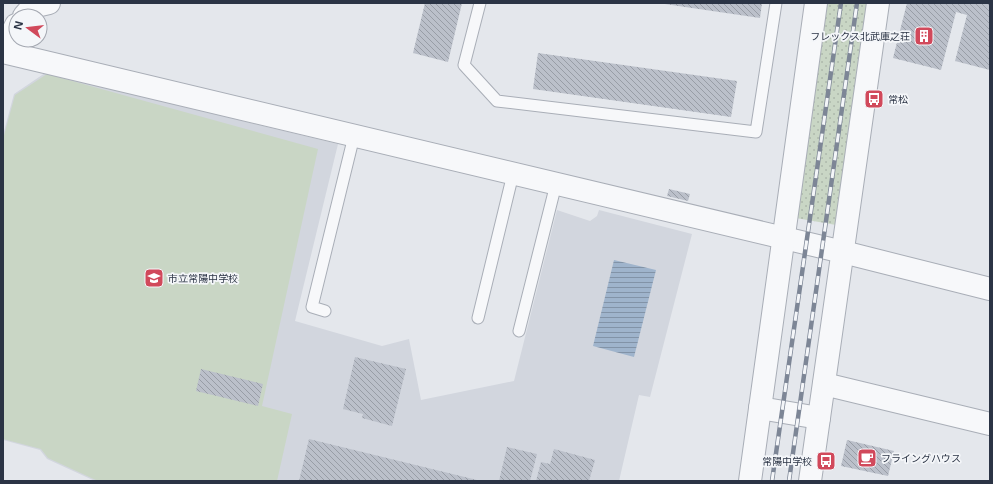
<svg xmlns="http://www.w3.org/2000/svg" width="993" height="484" font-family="'Noto Sans','Noto Sans JP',sans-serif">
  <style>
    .built { fill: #d2d6de }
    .green { fill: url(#green-dots) }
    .pitch { fill: #c9d6c5 }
    .water { fill: url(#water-rules) }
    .building { fill: url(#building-back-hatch) }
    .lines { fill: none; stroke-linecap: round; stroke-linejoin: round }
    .service-casing { stroke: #a9aeb7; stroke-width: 13 }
    .minor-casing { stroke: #a9aeb7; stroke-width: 24 }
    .service { stroke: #f7f8fa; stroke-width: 11 }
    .minor { stroke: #f7f8fa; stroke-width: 22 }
    .rail-casing { stroke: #7d8696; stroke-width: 4.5 }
    .rail { stroke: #f4f6f9; stroke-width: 3; stroke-dasharray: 9; stroke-linecap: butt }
    .labels { text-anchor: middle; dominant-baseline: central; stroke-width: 3.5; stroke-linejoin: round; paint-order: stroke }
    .poi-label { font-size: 10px; fill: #2b3445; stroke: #f4f6f9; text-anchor: start }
  </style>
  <defs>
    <pattern id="green-dots" width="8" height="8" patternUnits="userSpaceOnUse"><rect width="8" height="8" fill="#c9d6c5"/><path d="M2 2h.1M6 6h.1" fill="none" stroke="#adb8ab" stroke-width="1.8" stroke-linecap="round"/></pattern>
    <pattern id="water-rules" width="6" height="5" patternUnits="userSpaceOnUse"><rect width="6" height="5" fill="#9fb4cc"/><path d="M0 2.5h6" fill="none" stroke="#8293a7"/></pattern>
    <pattern id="building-back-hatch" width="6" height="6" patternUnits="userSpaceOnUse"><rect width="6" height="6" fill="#bbc0ca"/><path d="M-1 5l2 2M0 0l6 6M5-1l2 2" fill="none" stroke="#989da6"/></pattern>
  </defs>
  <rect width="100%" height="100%" fill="#e4e7ec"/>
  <path class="built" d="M45 73 338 144 295 321 382 346 409 339 421 400 514 381 557 210 590 221 597 216 599 210 692 234 650 397 639 395 619 481H95L47 459 40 450 3 440V135L14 94Z"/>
  <path class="green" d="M820 3H874L842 226 790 217Z"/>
  <path class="pitch" d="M47 74 318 149 262 406 292 414 277 481H98L48 458 41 449 3 439V139L15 95Z"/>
  <path class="water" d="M614 260 656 270 634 357 593 346Z"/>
  <g class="building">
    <path d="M425 3H462L448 62 413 53Z"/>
    <path d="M658 3H762L760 18Z"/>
    <path d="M907 3H990V70L955 61 967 15 956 12 941 70 893 58Z"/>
    <path d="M538 53 737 81 731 117 533 89Z"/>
    <path d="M669 189 690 194 688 201 667 196Z"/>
    <path d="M355 357 406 369 392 426 362 418 363 414 343 409Z"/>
    <path d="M201 369 263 384 258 406 196 391Z"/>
    <path d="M309 439 477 480V481H299Z"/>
    <path d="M847 440 894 451 888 476 841 466Z"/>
    <path d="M507 447 537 454 530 481H499Z"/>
    <path d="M554 449 595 460 589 481H536L541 462 550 464Z"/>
  </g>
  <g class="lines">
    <defs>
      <g id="service">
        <path d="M480 3 464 65 497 101 756 132 776 3"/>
        <path d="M325 311 312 307 354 136"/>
        <path d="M478 318 513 174"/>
        <path d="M519 331 556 184"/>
      </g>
      <g id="minor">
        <path d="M24 16 32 7 49 3"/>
        <path d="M3 51 16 25"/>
        <path d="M3 52 843 252 990 289"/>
        <path d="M824 384 990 424"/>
        <path d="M760 408 819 418"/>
        <path d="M750 481 816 3"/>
        <path d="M810 481 878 3"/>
      </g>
    </defs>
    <use href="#service" class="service-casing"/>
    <use href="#minor" class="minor-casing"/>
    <use href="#service" class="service"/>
    <use href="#minor" class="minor"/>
    <defs>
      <g id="rail">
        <path d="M772 481 841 3"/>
        <path d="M789 481 857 3"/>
      </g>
    </defs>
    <use href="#rail" class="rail-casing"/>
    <use href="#rail" class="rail"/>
  </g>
  <defs>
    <symbol id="building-square" viewBox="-11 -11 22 22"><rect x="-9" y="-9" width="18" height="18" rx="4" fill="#d1495b" stroke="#f4f6f9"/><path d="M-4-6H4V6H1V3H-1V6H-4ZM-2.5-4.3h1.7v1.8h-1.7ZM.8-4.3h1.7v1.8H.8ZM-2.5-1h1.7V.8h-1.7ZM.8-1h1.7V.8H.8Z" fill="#fff"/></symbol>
    <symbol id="bus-square" viewBox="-11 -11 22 22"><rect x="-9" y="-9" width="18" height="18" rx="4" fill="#d1495b" stroke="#f4f6f9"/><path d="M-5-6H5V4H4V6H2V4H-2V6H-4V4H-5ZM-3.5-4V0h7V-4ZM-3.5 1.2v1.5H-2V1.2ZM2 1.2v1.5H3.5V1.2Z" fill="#fff"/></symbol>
    <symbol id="school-square" viewBox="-11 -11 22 22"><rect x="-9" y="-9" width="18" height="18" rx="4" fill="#d1495b" stroke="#f4f6f9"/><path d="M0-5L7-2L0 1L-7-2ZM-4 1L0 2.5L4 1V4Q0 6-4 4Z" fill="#fff"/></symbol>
    <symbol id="cafe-square" viewBox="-11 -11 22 22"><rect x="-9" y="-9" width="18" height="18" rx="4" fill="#d1495b" stroke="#f4f6f9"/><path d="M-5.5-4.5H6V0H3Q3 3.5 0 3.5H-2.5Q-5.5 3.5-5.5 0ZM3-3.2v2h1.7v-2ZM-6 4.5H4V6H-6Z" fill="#fff"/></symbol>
  </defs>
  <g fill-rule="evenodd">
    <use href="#building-square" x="913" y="25" width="22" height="22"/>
    <use href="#bus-square" x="863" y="88" width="22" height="22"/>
    <use href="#school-square" x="143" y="267" width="22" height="22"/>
    <use href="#cafe-square" x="856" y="447" width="22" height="22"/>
    <use href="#bus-square" x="815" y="450" width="22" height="22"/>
  </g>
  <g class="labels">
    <g class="poi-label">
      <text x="910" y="36" text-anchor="end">フレックス北武庫之荘</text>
      <text x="888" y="99">常松</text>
      <text x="168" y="278">市立常陽中学校</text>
      <text x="881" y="458">フライングハウス</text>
      <text x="812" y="461" text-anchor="end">常陽中学校</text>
    </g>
  </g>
  <rect width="993" height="484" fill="none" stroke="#2b3445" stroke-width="8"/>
  <g transform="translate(28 28) rotate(285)"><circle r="19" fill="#f4f6f9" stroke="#a4a8b1"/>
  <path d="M0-3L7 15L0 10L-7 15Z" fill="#d1495b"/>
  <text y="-6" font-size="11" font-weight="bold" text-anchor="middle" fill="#2b3445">N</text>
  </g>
</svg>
